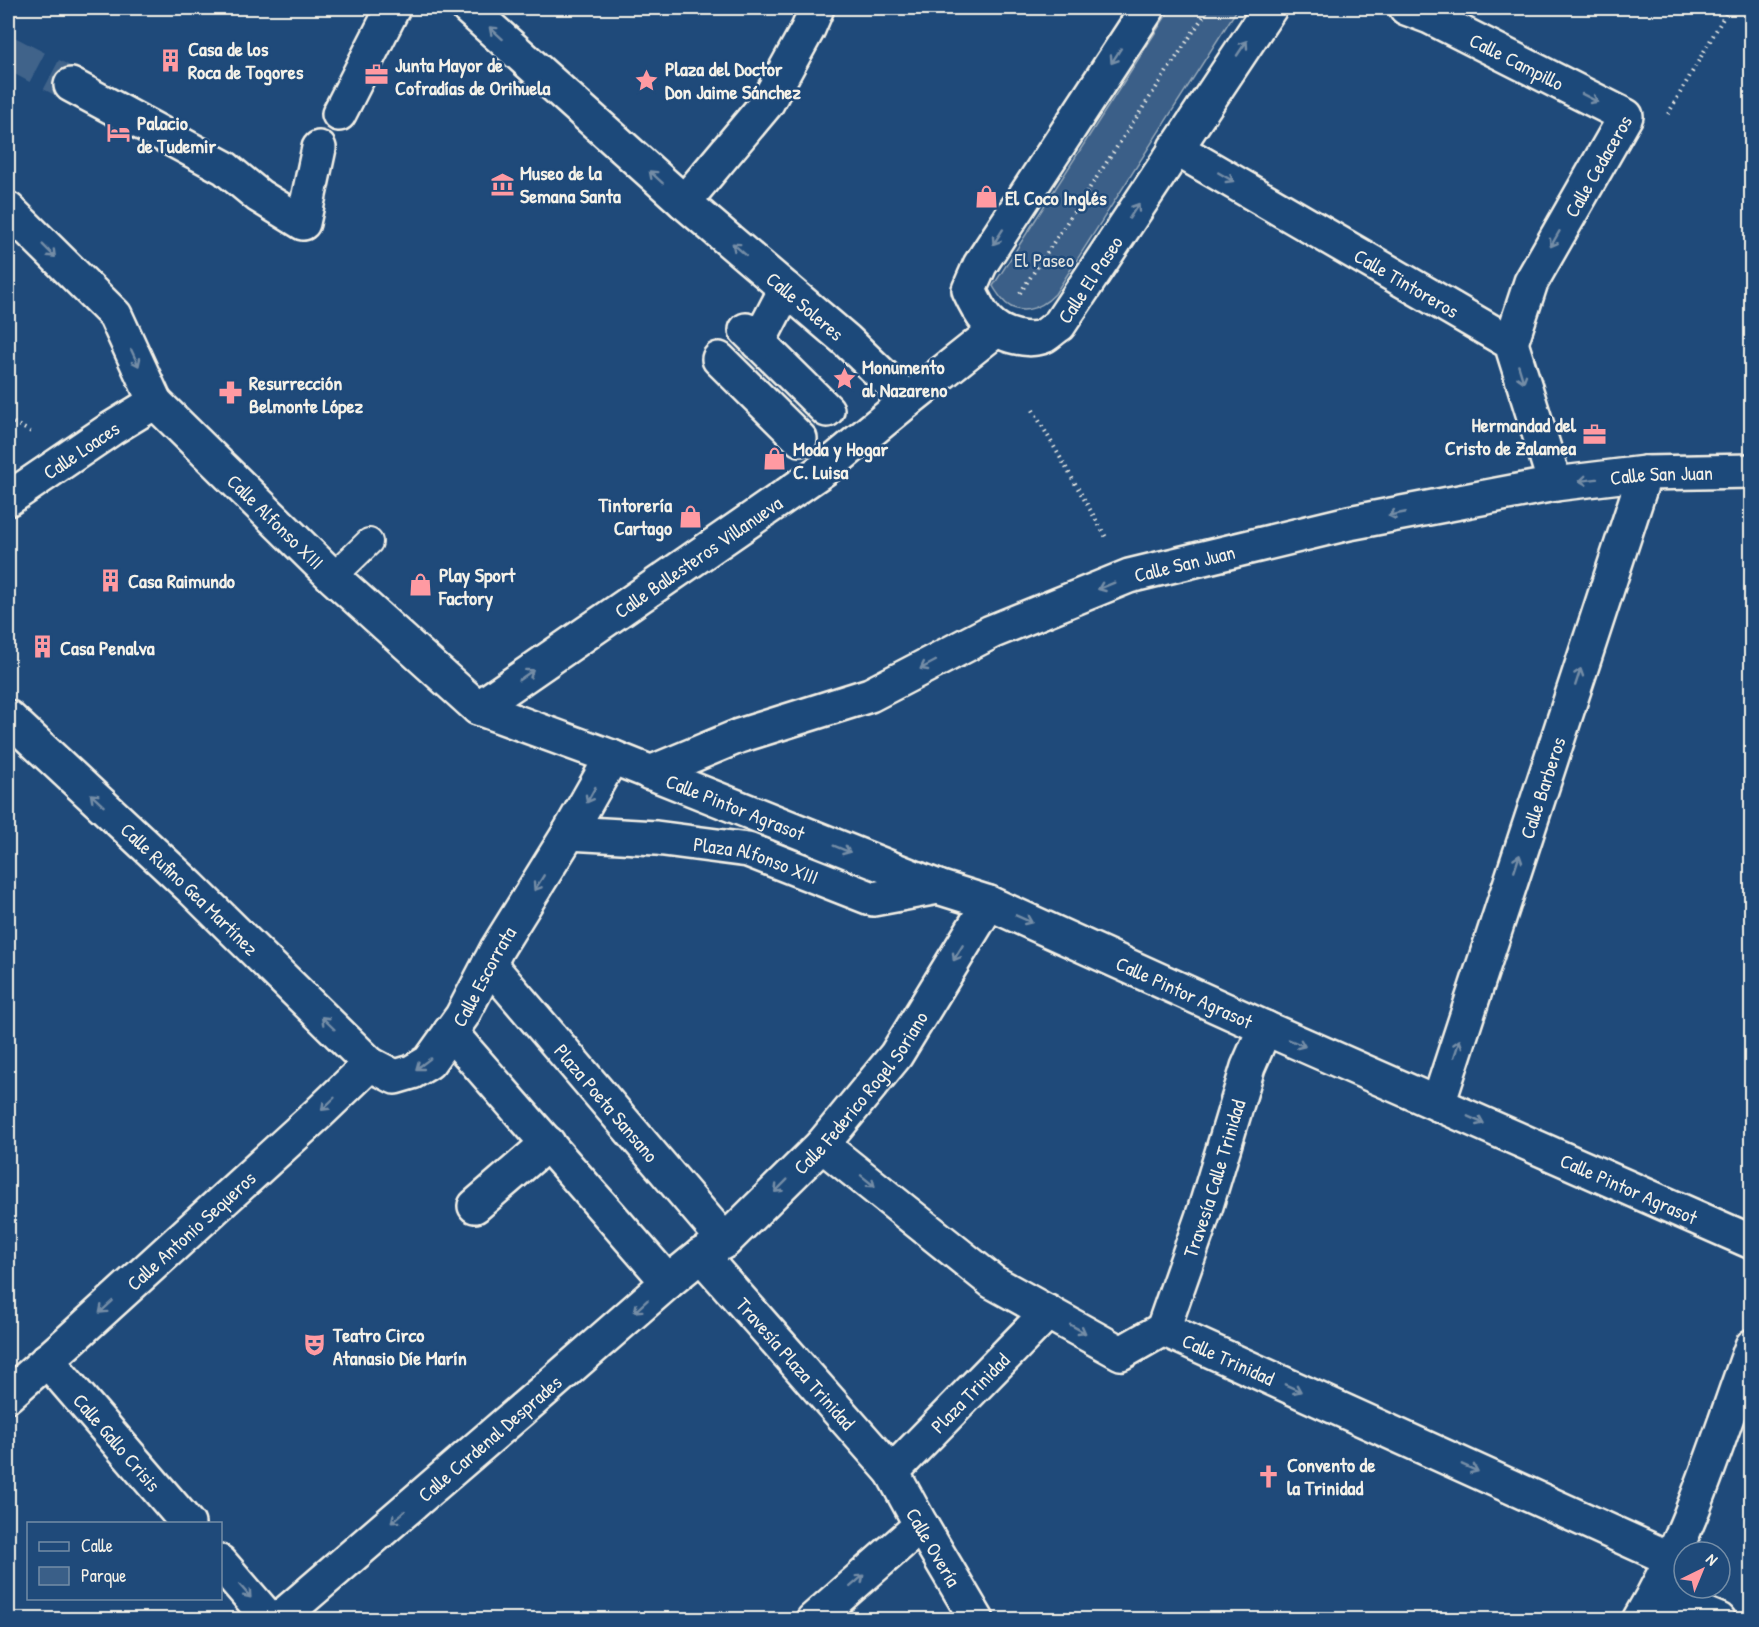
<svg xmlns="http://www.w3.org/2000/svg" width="1759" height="1627" font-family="'Patrick Hand',sans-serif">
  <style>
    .green { fill: #3a5f88; stroke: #97a8b8; stroke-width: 1.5 }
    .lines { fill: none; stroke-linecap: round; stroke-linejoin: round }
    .pedestrian-tunnel { stroke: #3f638a; stroke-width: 33; stroke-dasharray: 33 16; stroke-linecap: butt }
    .service-casing { stroke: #f4f1e8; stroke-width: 30 }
    .pedestrian-casing { stroke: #f4f1e8; stroke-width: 38 }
    .minor-casing { stroke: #f4f1e8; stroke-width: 38 }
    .tertiary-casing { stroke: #f4f1e8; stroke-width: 38 }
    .path { stroke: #f4f1e8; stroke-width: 4; stroke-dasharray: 1.5 4.5; stroke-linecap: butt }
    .service { stroke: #1f4a7a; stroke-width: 26 }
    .pedestrian { stroke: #1f4a7a; stroke-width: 33 }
    .minor { stroke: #1f4a7a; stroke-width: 33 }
    .tertiary { stroke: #1f4a7a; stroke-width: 33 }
    .oneway { stroke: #748da6 }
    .labels { text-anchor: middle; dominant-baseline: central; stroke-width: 5; stroke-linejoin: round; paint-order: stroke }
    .poi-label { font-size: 20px; font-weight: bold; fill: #f4f1e8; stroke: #1f4a7a; text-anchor: start }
    .street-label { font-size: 20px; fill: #f4f1e8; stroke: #1f4a7a }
    .park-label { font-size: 20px; fill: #e1e2de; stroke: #1f4a7a }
  </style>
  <rect width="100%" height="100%" fill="#1f4a7a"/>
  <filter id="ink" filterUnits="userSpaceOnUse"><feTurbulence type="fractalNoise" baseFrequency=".0167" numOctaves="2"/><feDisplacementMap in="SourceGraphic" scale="12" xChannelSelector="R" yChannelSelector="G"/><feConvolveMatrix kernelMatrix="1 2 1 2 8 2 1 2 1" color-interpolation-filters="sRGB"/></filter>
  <g filter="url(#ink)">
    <path class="green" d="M1171 8H1238L1055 294C1040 310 1016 318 1001 298 998 294 995 290 993 286Z"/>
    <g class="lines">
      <path class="pedestrian-tunnel" d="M8 52 71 85"/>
      <defs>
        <path id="service" d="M333 577 369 542"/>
        <g id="pedestrian">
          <path d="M71 85 225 168 259 196 303 223 319 148"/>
          <path d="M339 114 393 8"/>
          <path d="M746 330 827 410"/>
          <path d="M758 343 786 289"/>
          <path d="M719 359 800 439"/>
          <path id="s1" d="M569 833 656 838 748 850 873 899 938 887"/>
          <path id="s2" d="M489 964 725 1241"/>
          <path d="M450 1032 668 1282"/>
          <path d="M475 1206 548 1143"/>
        </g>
        <g id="minor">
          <path id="s3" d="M468 8 684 202 846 340 908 400"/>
          <path id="s4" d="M1148 8 980 265 969 290C980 314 989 331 1016 337 1025 339 1035 340 1044 336 1049 333 1054 328 1059 325L1270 8"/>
          <path id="s5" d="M1406 8 1430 17 1626 116 1531 282 1511 343"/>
          <path id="s6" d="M1175 148 1511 343 1555 484"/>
          <path d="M684 202 767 103 808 29 817 8"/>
          <path d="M8 209 115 315 155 402"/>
          <path id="s7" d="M478 708 827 467 908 400 996 330"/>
          <path id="s8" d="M8 717 190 887 370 1064 395 1077 412 1072 429 1062 462 1016 497 949 569 833 612 757"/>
          <path id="s9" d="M650 773 739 736 870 695 991 632 1129 576 1349 523 1555 484 1645 473 1752 471"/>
          <path id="s10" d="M1438 1104 1645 473"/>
          <path d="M822 1145 993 1282 1121 1353 1163 1329"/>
          <path id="s11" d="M701 1255 892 1472 921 1525 977 1620"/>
          <path id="s12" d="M1163 1329 1671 1559"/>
          <path id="s13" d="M1163 1329 1205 1209 1248 1067 1265 1028"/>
          <path id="s14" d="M47 1360 188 1524"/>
          <path id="s15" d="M8 1395 68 1342 319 1113 370 1064"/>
          <path id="s16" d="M892 1472 1048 1312"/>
          <path d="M220 1562 270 1620"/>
          <path d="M1655 1593 1719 1620"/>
          <path id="s17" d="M278 1620 547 1388 668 1282 701 1255 725 1241 822 1145 896 1055 989 903"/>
          <path d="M813 1620 921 1525"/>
          <path d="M1639 1620C1690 1535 1718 1439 1752 1346"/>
        </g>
        <g id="tertiary">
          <path id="s18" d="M8 499 111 429 155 402 333 577 478 708 612 757 938 887 989 903 1265 1028 1752 1242"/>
        </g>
      </defs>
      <use href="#service" class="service-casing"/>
      <use href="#pedestrian" class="pedestrian-casing"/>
      <use href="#minor" class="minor-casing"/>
      <use href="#tertiary" class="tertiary-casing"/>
      <g class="path">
        <path d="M1668 114 1729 8"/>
        <path d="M1020 293 1209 8"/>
        <path d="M1033 410 1107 539"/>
        <path d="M8 420 31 432"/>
      </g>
      <use href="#service" class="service"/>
      <use href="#pedestrian" class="pedestrian"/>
      <use href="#minor" class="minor"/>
      <use href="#tertiary" class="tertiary"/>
    </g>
    <defs><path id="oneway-shaft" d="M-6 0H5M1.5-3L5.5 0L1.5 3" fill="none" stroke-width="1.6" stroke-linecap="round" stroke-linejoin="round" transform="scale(1.5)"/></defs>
    <g class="oneway">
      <use href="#oneway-shaft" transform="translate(496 33) rotate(-138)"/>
      <use href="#oneway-shaft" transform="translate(1242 48) rotate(-56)"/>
      <use href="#oneway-shaft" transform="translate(1116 56) rotate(123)"/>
      <use href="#oneway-shaft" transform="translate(1590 98) rotate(27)"/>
      <use href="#oneway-shaft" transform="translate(656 177) rotate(-138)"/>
      <use href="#oneway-shaft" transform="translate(1226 177) rotate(30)"/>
      <use href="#oneway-shaft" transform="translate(1134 211) rotate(-57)"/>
      <use href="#oneway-shaft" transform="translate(998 237) rotate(123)"/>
      <use href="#oneway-shaft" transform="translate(1555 239) rotate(120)"/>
      <use href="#oneway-shaft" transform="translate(739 249) rotate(-139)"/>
      <use href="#oneway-shaft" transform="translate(49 251) rotate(45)"/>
      <use href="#oneway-shaft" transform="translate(135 358) rotate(65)"/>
      <use href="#oneway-shaft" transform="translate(1521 374) rotate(73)"/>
      <use href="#oneway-shaft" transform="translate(1588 480) rotate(173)"/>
      <use href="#oneway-shaft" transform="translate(1397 514) rotate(169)"/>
      <use href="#oneway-shaft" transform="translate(1106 586) rotate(158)"/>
      <use href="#oneway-shaft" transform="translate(928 665) rotate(152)"/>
      <use href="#oneway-shaft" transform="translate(526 675) rotate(-35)"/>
      <use href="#oneway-shaft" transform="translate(1578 677) rotate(-72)"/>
      <use href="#oneway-shaft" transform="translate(591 795) rotate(119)"/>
      <use href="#oneway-shaft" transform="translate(97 800) rotate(-137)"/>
      <use href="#oneway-shaft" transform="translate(842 849) rotate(22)"/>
      <use href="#oneway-shaft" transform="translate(1517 863) rotate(-72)"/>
      <use href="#oneway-shaft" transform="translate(539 883) rotate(122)"/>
      <use href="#oneway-shaft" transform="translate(1024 919) rotate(24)"/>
      <use href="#oneway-shaft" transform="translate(958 953) rotate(121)"/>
      <use href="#oneway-shaft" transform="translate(328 1023) rotate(-136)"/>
      <use href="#oneway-shaft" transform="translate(1297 1043) rotate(23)"/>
      <use href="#oneway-shaft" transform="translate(1457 1048) rotate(-72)"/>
      <use href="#oneway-shaft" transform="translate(423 1064) rotate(143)"/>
      <use href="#oneway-shaft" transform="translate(328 1104) rotate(136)"/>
      <use href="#oneway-shaft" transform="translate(1476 1120) rotate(24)"/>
      <use href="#oneway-shaft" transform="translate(868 1181) rotate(39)"/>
      <use href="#oneway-shaft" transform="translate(781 1186) rotate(135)"/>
      <use href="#oneway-shaft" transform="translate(641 1306) rotate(138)"/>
      <use href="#oneway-shaft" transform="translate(106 1307) rotate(138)"/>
      <use href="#oneway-shaft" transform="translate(1078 1329) rotate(29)"/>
      <use href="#oneway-shaft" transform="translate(1293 1388) rotate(24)"/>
      <use href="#oneway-shaft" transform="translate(1470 1468) rotate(24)"/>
      <use href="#oneway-shaft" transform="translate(398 1517) rotate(139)"/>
      <use href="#oneway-shaft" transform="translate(857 1581) rotate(-41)"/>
      <use href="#oneway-shaft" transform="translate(245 1591) rotate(49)"/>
    </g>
  </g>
  <defs>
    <symbol id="building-bare" viewBox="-9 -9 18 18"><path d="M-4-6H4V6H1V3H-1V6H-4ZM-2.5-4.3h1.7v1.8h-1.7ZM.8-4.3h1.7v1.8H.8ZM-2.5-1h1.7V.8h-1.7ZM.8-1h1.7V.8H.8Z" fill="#ff9aa2" stroke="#1f4a7a" stroke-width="2.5" paint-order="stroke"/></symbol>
    <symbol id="office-bare" viewBox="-9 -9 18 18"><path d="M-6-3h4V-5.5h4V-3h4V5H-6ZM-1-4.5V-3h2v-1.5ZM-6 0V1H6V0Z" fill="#ff9aa2" stroke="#1f4a7a" stroke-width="2.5" paint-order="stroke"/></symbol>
    <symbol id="sight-bare" viewBox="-9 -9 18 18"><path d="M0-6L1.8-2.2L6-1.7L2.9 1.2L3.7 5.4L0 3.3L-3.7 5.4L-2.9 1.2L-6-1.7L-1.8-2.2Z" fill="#ff9aa2" stroke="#1f4a7a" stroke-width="2.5" paint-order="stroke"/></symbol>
    <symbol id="hotel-bare" viewBox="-9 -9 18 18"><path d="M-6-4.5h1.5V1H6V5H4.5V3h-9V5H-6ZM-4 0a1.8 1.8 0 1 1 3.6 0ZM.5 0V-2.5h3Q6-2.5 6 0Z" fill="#ff9aa2" stroke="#1f4a7a" stroke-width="2.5" paint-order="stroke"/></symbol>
    <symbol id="museum-bare" viewBox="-9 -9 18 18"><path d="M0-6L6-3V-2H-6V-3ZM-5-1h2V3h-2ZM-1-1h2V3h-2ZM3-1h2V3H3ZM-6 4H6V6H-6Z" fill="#ff9aa2" stroke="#1f4a7a" stroke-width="2.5" paint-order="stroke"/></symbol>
    <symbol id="shop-bare" viewBox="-9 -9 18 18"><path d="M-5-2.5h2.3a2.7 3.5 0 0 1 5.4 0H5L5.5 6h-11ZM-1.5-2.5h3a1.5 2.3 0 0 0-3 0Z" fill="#ff9aa2" stroke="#1f4a7a" stroke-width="2.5" paint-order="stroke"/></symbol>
    <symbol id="pharmacy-bare" viewBox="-9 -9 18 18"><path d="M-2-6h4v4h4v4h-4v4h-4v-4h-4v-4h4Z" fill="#ff9aa2" stroke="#1f4a7a" stroke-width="2.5" paint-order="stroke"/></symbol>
    <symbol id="theatre-bare" viewBox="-9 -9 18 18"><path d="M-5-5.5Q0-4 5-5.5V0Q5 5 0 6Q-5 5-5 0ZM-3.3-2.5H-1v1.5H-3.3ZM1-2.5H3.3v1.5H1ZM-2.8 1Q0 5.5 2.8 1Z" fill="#ff9aa2" stroke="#1f4a7a" stroke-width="2.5" paint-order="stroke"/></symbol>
    <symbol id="church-bare" viewBox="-9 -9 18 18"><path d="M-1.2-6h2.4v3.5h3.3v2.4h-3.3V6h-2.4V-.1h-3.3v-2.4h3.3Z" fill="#ff9aa2" stroke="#1f4a7a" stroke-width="2.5" paint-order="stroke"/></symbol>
  </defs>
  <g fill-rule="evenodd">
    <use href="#building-bare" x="154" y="44" width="33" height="33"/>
    <use href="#office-bare" x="360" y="58" width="33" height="33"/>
    <use href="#sight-bare" x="630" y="64" width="33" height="33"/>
    <use href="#hotel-bare" x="102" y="116" width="33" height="33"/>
    <use href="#museum-bare" x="486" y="168" width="33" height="33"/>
    <use href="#shop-bare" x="970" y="180" width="33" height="33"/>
    <use href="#sight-bare" x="828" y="362" width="33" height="33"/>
    <use href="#pharmacy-bare" x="214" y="376" width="33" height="33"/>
    <use href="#office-bare" x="1578" y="418" width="33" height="33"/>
    <use href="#shop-bare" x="758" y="442" width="33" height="33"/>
    <use href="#shop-bare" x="674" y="500" width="33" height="33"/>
    <use href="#building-bare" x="94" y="564" width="33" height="33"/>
    <use href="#shop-bare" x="404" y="568" width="33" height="33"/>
    <use href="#building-bare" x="26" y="630" width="33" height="33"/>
    <use href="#theatre-bare" x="298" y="1328" width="33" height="33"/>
    <use href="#church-bare" x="1252" y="1460" width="33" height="33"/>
  </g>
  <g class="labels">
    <g class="poi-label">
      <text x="188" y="48">Casa de los<tspan x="188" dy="23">Roca de Togores</tspan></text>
      <text x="395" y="64">Junta Mayor de<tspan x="395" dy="23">Cofradías de Orihuela</tspan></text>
      <text x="665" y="68">Plaza del Doctor<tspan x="665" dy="23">Don Jaime Sánchez</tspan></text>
      <text x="137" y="122">Palacio<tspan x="137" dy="23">de Tudemir</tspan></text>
      <text x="520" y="172">Museo de la<tspan x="520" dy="23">Semana Santa</tspan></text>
      <text x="1005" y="197">El Coco Inglés</text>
      <text x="862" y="366">Monumento<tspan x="862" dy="23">al Nazareno</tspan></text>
      <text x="249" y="382">Resurrección<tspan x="249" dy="23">Belmonte López</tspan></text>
      <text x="1576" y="424" text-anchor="end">Hermandad del<tspan x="1576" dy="23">Cristo de Zalamea</tspan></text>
      <text x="793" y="448">Moda y Hogar<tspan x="793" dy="23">C. Luisa</tspan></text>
      <text x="672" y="504" text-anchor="end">Tintorería<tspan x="672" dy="23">Cartago</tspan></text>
      <text x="439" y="574">Play Sport<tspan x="439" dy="23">Factory</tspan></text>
      <text x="128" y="580">Casa Raimundo</text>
      <text x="60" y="647">Casa Penalva</text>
      <text x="333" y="1334">Teatro Circo<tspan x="333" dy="23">Atanasio Díe Marín</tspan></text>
      <text x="1287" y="1464">Convento de<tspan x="1287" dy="23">la Trinidad</tspan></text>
    </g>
    <g class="street-label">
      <text stroke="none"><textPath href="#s5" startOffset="123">Calle Campillo</textPath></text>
      <text transform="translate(1598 166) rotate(-60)">Calle Cedaceros</text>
      <text stroke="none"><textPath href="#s4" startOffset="506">Calle El Paseo</textPath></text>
      <text stroke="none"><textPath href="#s6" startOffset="268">Calle Tintoreros</textPath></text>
      <text stroke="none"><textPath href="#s3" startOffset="450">Calle Soleres</textPath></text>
      <text stroke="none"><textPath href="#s18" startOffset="88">Calle Loaces</textPath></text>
      <text stroke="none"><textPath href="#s9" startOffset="1062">Calle San Juan</textPath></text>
      <text stroke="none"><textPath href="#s18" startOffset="346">Calle Alfonso XIII</textPath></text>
      <text stroke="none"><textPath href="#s7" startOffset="267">Calle Ballesteros Villanueva</textPath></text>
      <text stroke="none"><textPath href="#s9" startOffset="576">Calle San Juan</textPath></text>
      <text stroke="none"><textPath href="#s10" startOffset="333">Calle Barberos</textPath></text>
      <text stroke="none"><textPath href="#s18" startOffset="897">Calle Pintor Agrasot</textPath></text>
      <text stroke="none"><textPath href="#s1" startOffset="190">Plaza Alfonso XIII</textPath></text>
      <text stroke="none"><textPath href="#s8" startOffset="250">Calle Rufino Gea Martínez</textPath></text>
      <text stroke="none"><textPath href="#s8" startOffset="669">Calle Escorrata</textPath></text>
      <text stroke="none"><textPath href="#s18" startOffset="1383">Calle Pintor Agrasot</textPath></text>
      <text stroke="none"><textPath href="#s17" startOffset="788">Calle Federico Rogel Soriano</textPath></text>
      <text stroke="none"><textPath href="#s2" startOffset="182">Plaza Poeta Sansano</textPath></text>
      <text stroke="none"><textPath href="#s13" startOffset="159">Travesía Calle Trinidad</textPath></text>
      <text stroke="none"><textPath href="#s18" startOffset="1869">Calle Pintor Agrasot</textPath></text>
      <text stroke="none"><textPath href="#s15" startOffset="246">Calle Antonio Sequeros</textPath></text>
      <text stroke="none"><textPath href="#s12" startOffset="72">Calle Trinidad</textPath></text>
      <text stroke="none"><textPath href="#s11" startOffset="144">Travesía Plaza Trinidad</textPath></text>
      <text stroke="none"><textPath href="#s16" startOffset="111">Plaza Trinidad</textPath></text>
      <text stroke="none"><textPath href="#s17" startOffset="279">Calle Cardenal Desprades</textPath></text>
      <text stroke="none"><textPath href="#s14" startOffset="108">Calle Gallo Crisis</textPath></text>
      <text stroke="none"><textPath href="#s11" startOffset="375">Calle Overía</textPath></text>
    </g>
    <g class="park-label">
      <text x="1044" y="259">El Paseo</text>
    </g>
  </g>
  <rect width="1759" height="1627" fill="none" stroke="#1f4a7a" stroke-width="30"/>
  <rect x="15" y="15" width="1729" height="1597" fill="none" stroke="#f4f1e8" stroke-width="2" filter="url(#ink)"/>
  <rect x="27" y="1522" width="195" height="78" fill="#1f4a7a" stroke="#748da6" stroke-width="1.5"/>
  <rect x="39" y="1542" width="30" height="9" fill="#1f4a7a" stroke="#748da6" stroke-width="1.5"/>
  <text x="81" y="1552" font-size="18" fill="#f4f1e8">Calle</text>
  <rect x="39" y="1567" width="30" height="18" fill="#3a5f88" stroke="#748da6" stroke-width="1.5"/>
  <text x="81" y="1582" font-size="18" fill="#f4f1e8">Parque</text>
  <g transform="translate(1702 1570) rotate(43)"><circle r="28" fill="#1f4a7a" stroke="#748da6" stroke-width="1.5"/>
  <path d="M0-4.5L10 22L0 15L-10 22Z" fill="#ff9aa2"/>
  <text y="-9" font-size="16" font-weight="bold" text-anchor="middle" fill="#f4f1e8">N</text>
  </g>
</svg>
